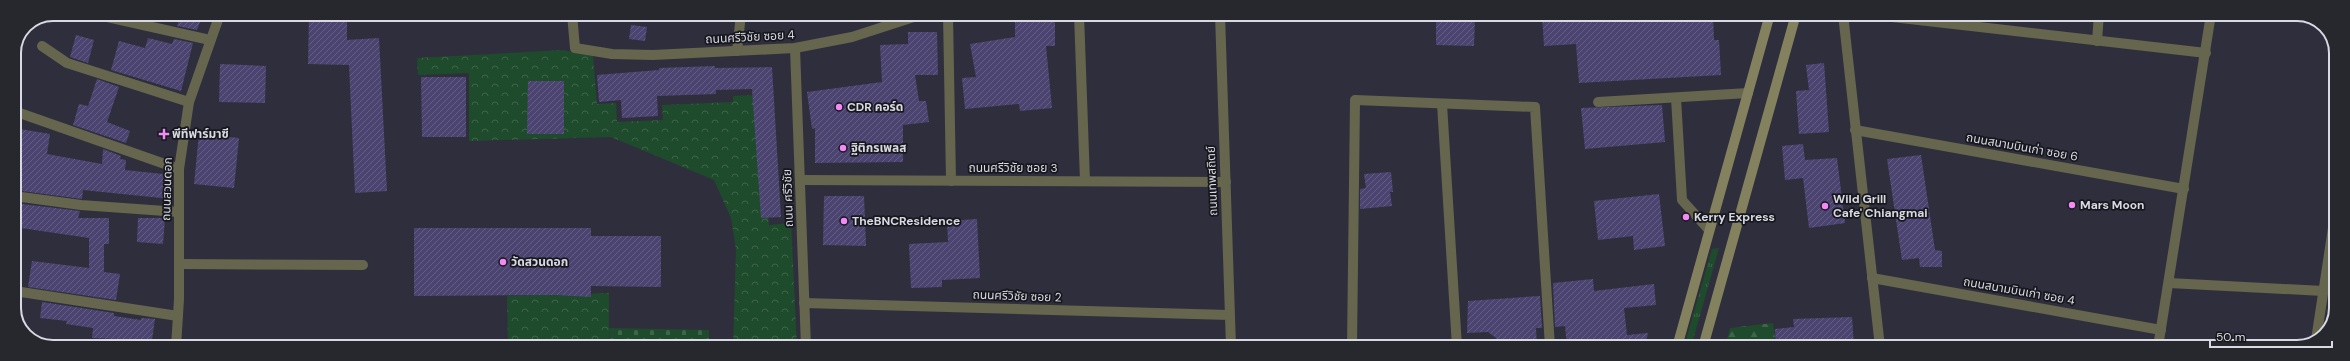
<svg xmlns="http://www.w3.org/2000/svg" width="2350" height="361" font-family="'DM Sans','Noto Sans Thai',sans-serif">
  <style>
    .grass { fill: url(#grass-tufts) }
    .forest { fill: url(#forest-firs) }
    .cemetery { fill: url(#cemetery-stones) }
    .park { fill: url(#park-crowns) }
    .building { fill: url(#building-hatch) }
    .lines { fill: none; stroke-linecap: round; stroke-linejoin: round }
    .street { stroke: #66654e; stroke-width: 10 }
    .secondary { stroke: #84825e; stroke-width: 10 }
    .poi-dot { fill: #f18af4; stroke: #17171e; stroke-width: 1.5 }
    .labels { text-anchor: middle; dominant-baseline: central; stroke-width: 3.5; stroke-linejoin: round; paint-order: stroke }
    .street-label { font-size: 12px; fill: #d9d9e3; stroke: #17171e }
    .poi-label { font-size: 12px; font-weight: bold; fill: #d9d9e3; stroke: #17171e; text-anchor: start }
    .rim { fill: none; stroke: #d9d9e3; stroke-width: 2 }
  </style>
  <defs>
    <pattern id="grass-tufts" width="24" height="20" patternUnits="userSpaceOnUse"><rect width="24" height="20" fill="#1e4b2c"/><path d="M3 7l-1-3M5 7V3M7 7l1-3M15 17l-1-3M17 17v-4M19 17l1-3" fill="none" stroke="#3e644a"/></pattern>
    <pattern id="forest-firs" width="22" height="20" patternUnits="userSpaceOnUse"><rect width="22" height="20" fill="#1e4b2c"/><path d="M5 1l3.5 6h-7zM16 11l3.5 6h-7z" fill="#3e644a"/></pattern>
    <pattern id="cemetery-stones" width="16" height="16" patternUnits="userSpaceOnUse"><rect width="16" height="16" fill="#1e4b2c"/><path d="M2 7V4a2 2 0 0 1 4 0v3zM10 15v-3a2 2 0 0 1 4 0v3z" fill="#3e644a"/></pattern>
    <pattern id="park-crowns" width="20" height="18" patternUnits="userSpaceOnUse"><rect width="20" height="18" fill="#1e4b2c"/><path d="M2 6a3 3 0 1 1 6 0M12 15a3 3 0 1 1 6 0" fill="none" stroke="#3e644a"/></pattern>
    <pattern id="building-hatch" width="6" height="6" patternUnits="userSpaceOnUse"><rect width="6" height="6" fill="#4b4471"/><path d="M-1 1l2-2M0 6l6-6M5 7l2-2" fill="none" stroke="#645e85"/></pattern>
  </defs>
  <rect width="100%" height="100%" fill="#2f2e3c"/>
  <path class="grass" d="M1719 248 1691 347H1684L1712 249Z"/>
  <path class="forest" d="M1773 323 1776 347H1725L1730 328Z"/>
  <path class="cemetery" d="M609 328 709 330V347H610Z"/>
  <g class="park">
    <path d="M563 50 593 56 597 104 616 103 617 122 663 120 662 105 733 102V96L758 95 769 225 791 223 797 347H733L736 250 731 218 714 180 611 137 469 141V73L418 75 417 58Z"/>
    <path d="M609 293V347H508L507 296Z"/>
  </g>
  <g class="building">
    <path d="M181 14H203L197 30 177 26Z"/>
    <path d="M309 14H347V40L379 38 387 191 355 193 349 65 308 64Z"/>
    <path d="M1015 14H1055V46H1046L1052 108 1020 111 1019 104 965 109 962 78 976 77 970 44 1015 37Z"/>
    <path d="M1436 14H1475L1474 46 1436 45Z"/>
    <path d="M1542 14H1713L1714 40H1719L1721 75 1579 83 1576 44 1544 46Z"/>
    <path d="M631 25 647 27 645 41 629 39Z"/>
    <path d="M908 32H937L938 75H915L919 101H926L929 122 903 125V162L815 163V128L812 129 807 92 882 82 880 45 908 44Z"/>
    <path d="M76 35 94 40 88 63 70 57Z"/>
    <path d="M148 38 172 44 174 39 193 43 181 91 111 70 119 41 145 48Z"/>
    <path d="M1824 63 1829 132 1799 134 1796 91 1809 90 1806 65Z"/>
    <path d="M220 64 266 66 265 103 219 102Z"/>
    <path d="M715 66V68L772 67 781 217 761 218 752 89 716 90V94L657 96 658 116 622 118 621 100 599 102 597 75 659 70V68Z"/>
    <path d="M421 77H466V137H422Z"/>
    <path d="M97 79 119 87 107 122 130 131 126 143 73 125 79 104 88 106Z"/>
    <path d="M528 81H564V134H527Z"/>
    <path d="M1662 105 1665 142 1585 149 1581 108Z"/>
    <path d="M14 128 50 134 47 154 102 164 103 149 121 156 120 159 126 160 125 170 172 175 171 199 83 190 82 199 14 190Z"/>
    <path d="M199 134 239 138 234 188 194 184Z"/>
    <path d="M1803 144 1805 160 1837 158 1845 223 1809 228 1803 178 1785 180 1782 146Z"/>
    <path d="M1921 155 1935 250 1942 251V267H1920L1919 258 1902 260 1887 159Z"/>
    <path d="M1391 172 1393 192H1390L1392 206 1360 209V189L1366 188 1364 174Z"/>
    <path d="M1659 194 1665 246 1634 250 1633 236 1598 240 1594 201Z"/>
    <path d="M824 196H864L866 246 823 245Z"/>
    <path d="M14 203 80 211 78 218H109V244H104V272L120 274 116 300 28 287 32 261 89 268V238L14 227Z"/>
    <path d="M138 218H165L163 244 137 242Z"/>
    <path d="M977 219 980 278 942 280V287L911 288 909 244 948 242 947 221Z"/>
    <path d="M414 228H591V236H661V287L591 286V297L557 295 414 296Z"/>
    <path d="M1593 279 1594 291 1654 284 1656 305 1624 308 1627 335 1648 333 1645 347H1567L1565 326 1555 327 1553 283Z"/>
    <path d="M1540 296 1542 328H1536L1537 347H1496V338L1488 332 1467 333 1468 301Z"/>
    <path d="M42 302 114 313V316L141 320V318L155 319 151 347H113V339L92 338 93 328 66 324 67 321 40 318Z"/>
    <path d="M1852 317 1854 347H1776L1775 329 1794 327 1793 319Z"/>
  </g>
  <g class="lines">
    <g class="street">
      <path d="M94 14 210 40"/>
      <path d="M572 14 575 48 612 54 653 55 795 48 852 37 923 14"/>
      <path d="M948 14 951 181"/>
      <path d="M1079 14 1085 181"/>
      <path d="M1220 14 1231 347"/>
      <path d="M1843 14 1880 347"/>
      <path d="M1866 14 2206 53"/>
      <path d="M2097 41 2099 14"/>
      <path d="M42 46 67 63 189 102"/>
      <path d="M795 48 806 347"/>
      <path d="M737 51 741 14"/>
      <path d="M1676 98 1682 200 1709 230"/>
      <path d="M1598 102 1748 93"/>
      <path d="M1442 104 1457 347"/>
      <path d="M14 111 179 169"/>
      <path d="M1855 130 2184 189"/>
      <path d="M800 180 1226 182"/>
      <path d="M14 196 81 205 179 212"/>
      <path d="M179 264 363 265"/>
      <path d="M1872 278 2161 330"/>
      <path d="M2169 283 2323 291"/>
      <path d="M21 292 178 316"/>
      <path d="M804 303 1229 315"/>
      <path d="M2316 340 2336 208"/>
      <path d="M176 347 179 299V169L189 102 220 14"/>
      <path d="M1352 347 1355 100 1535 107 1550 347"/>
      <path d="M2158 347 2211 14"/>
    </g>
    <g class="secondary">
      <path d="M1677 347 1770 14"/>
      <path d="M1703 347 1796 14"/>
    </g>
  </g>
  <g class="poi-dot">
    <circle cx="839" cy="107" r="4"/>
    <path d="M162 128h4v4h4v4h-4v4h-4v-4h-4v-4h4z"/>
    <circle cx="843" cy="148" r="4"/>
    <circle cx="2072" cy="205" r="4"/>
    <circle cx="1825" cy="206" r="4"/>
    <circle cx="1686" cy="217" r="4"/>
    <circle cx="844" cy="221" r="4"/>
    <circle cx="503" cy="262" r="4"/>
  </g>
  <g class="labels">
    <g class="street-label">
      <text transform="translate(750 37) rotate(-3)">ถนนศรีวิชัย ซอย 4</text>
      <text transform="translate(2022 147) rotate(10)">ถนนสนามบินเก่า ซอย 6</text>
      <text x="1013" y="168">ถนนศรีวิชัย ซอย 3</text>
      <text transform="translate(1212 181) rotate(-92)">ถนนเทพสถิตย์</text>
      <text transform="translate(167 189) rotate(-88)">ถนนสวนดอก</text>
      <text transform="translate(788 198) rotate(-92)">ถนน ศรีวิชัย</text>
      <text transform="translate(2019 291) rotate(10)">ถนนสนามบินเก่า ซอย 4</text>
      <text transform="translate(1017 296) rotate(2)">ถนนศรีวิชัย ซอย 2</text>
    </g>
    <g class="poi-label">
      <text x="847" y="107">CDR คอร์ด</text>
      <text x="172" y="134">พีทีฟาร์มาซี</text>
      <text x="851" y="148">ฐิติกรเพลส</text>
      <text x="1833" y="199">Wild Grill<tspan x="1833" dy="14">Cafe' Chiangmai</tspan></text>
      <text x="2080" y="205">Mars Moon</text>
      <text x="1694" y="217">Kerry Express</text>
      <text x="852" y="221">TheBNCResidence</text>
      <text x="511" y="262">วัดสวนดอก</text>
    </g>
  </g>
  <path d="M0 0H2350V361H0ZM53 21H2297A32 32 0 0 1 2329 53V308A32 32 0 0 1 2297 340H53A32 32 0 0 1 21 308V53A32 32 0 0 1 53 21Z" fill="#27272e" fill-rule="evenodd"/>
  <path class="rim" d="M53 21H2297A32 32 0 0 1 2329 53V308A32 32 0 0 1 2297 340H53A32 32 0 0 1 21 308V53A32 32 0 0 1 53 21Z"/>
  <path d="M2210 341v6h122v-6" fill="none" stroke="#d9d9e3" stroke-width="2"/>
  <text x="2216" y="341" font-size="12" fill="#d9d9e3" stroke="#17171e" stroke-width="3" paint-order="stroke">50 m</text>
</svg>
